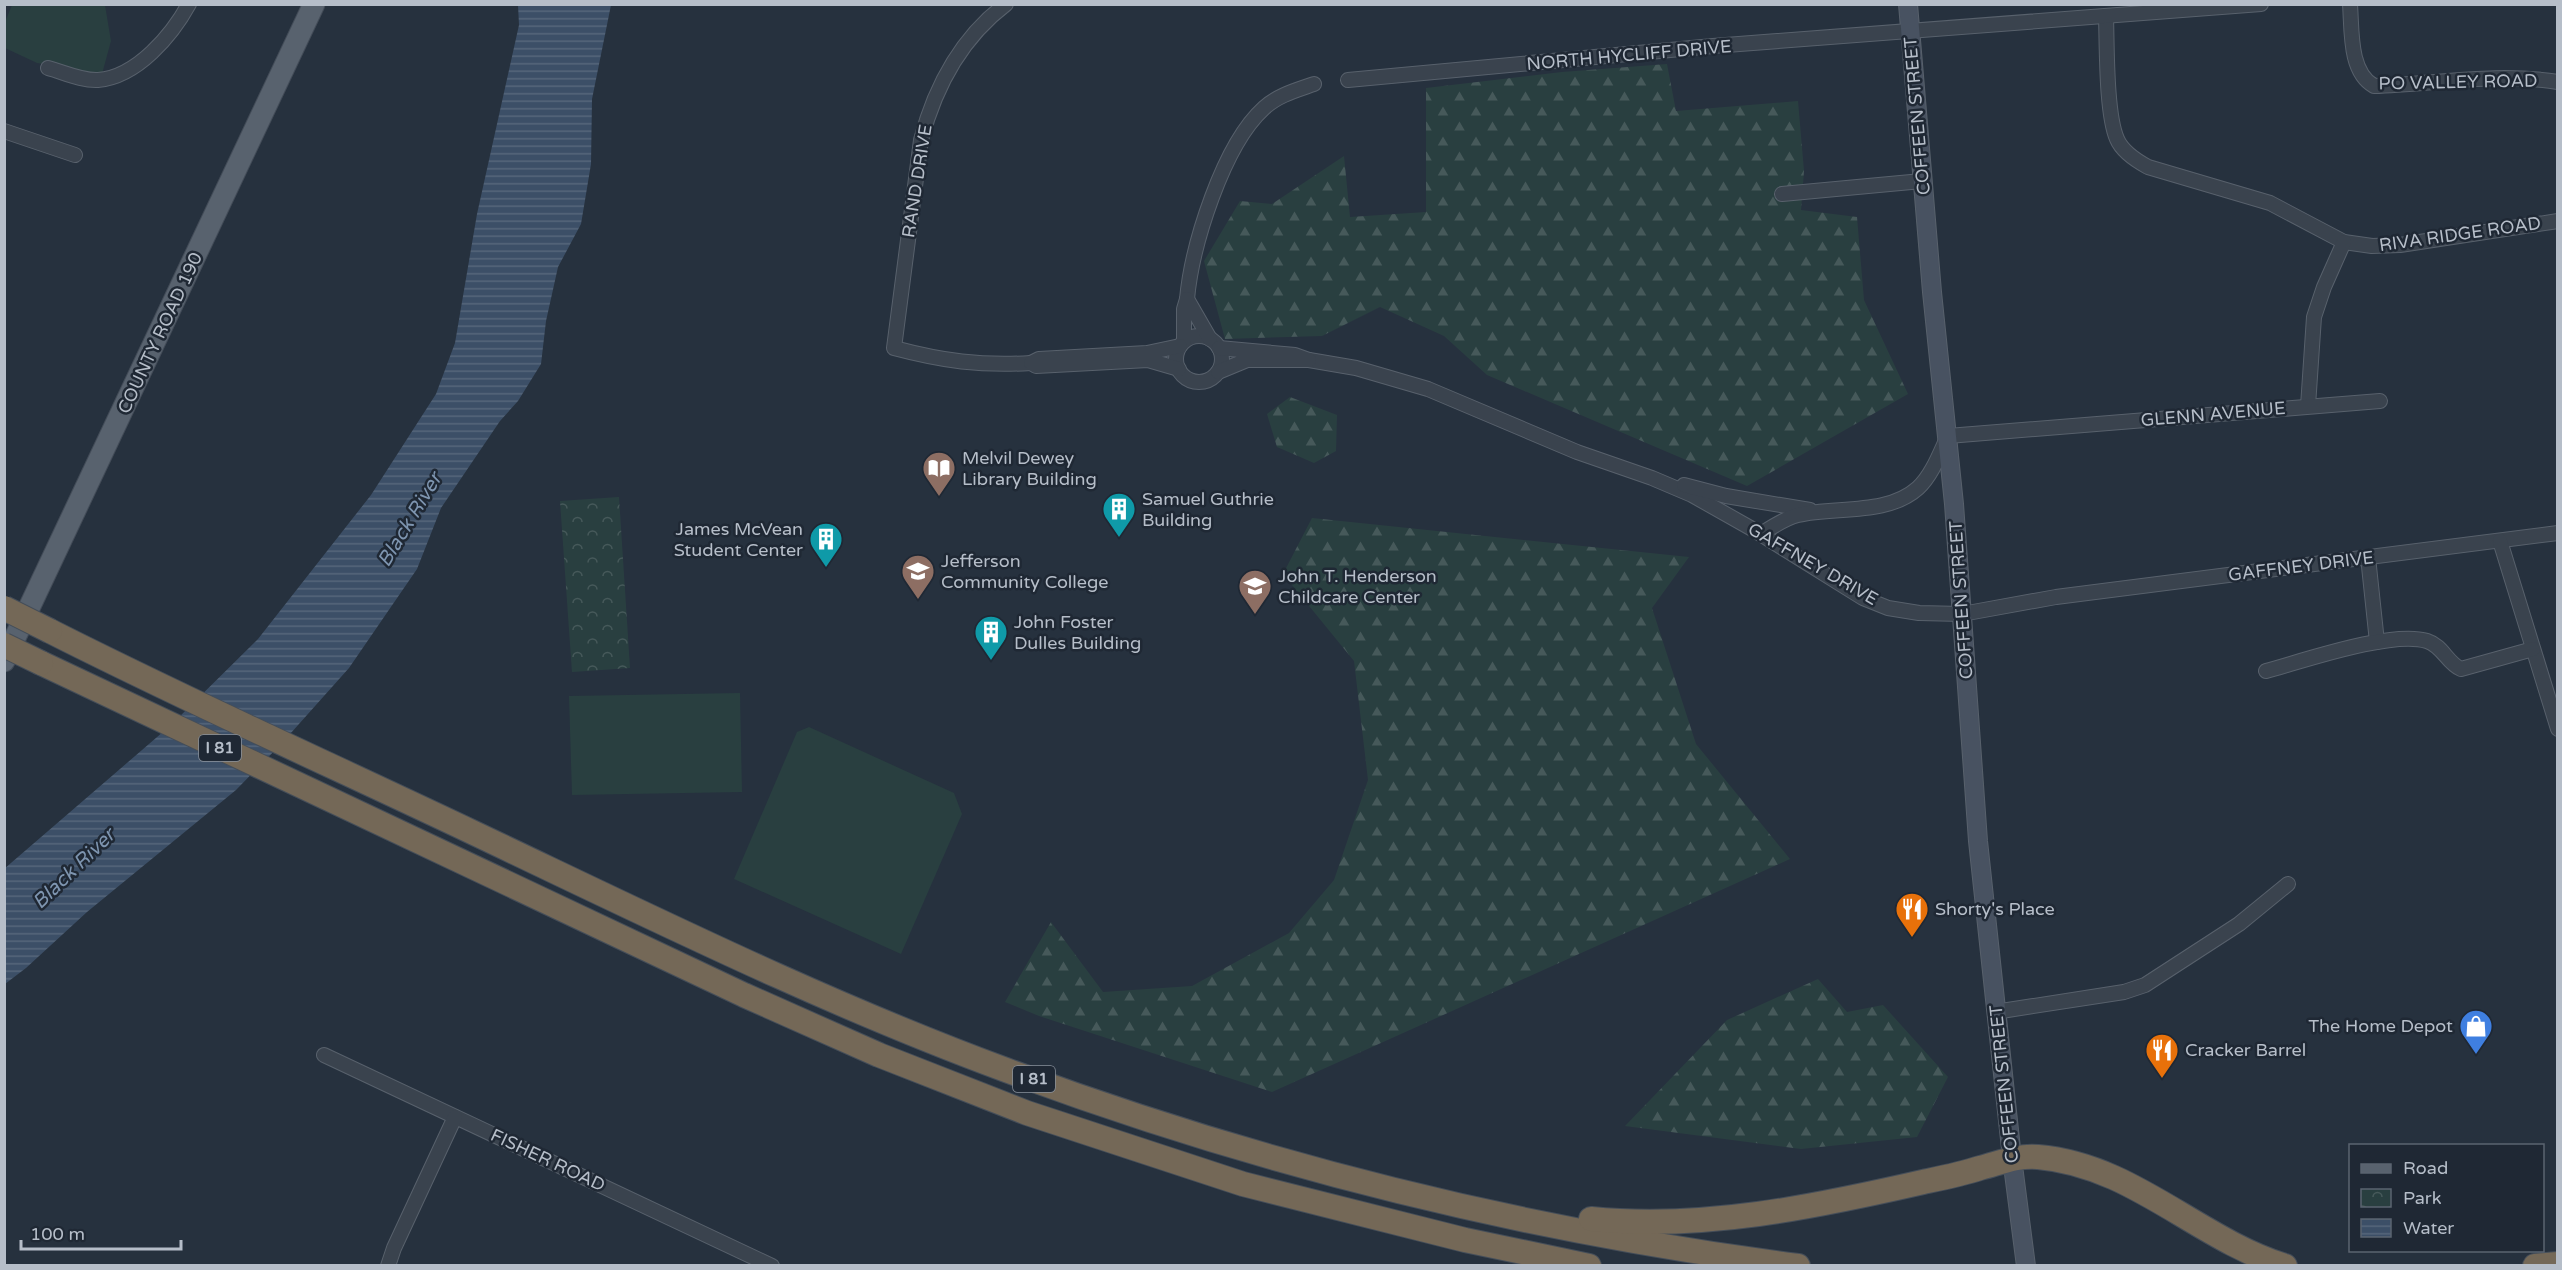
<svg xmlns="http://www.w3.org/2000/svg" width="2562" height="1270" font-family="'Varela Round',sans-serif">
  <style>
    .green { fill: #293f40 }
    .forest { fill: url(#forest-firs) }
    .park { fill: url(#park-crowns) }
    .water { fill: url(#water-rules) }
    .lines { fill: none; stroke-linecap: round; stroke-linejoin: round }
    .minor-casing { stroke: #58616c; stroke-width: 16 }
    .secondary-casing { stroke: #58616c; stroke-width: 20 }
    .primary-casing { stroke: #434c58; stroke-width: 23 }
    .motorway-casing { stroke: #454e59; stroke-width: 26 }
    .minor { stroke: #3a434e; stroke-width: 14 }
    .secondary { stroke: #485261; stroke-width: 18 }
    .primary { stroke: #58626e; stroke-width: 21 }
    .motorway { stroke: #746857; stroke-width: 24 }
    .motorway-bridge-casing { stroke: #454e59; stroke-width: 26; stroke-linecap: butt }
    .motorway-bridge { stroke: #746857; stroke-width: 24 }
    .labels { text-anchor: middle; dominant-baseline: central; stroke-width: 5; stroke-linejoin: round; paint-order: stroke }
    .shield { fill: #1f2834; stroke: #89919c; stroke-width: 1.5 }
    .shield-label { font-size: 16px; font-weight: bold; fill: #b6bec9 }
    .street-label { font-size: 18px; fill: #b6bec9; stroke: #1f2834 }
    .poi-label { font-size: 18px; fill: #b6bec9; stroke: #1f2834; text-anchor: start }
    .water-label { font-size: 20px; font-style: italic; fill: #7e95b0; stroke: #1f2834 }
  </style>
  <defs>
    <pattern id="forest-firs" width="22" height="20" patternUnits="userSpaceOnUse" patternTransform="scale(1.5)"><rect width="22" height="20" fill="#293f40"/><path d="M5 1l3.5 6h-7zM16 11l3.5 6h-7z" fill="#46595a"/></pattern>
    <pattern id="park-crowns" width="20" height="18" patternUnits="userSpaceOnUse" patternTransform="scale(1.5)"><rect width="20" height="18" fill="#293f40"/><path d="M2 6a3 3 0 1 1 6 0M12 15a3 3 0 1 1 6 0" fill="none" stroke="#46595a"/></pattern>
    <pattern id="water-rules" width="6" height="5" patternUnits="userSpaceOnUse" patternTransform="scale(1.5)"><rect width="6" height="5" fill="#3c4f67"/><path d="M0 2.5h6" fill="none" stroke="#56677b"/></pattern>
  </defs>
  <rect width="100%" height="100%" fill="#26313e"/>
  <g class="green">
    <path d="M12 5H105L111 41 102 74 37 63 5 48V22Z"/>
    <path d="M740 693 742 792 572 795 569 696Z"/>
    <path d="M809 727 954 793 962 814 901 954 734 879 797 732Z"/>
  </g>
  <g class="forest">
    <path d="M1667 64 1676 111 1798 101 1804 171 1801 210 1857 217 1864 300 1908 394 1747 486 1487 375 1444 336 1380 307 1322 336 1225 339 1204 261 1240 201 1272 204 1344 156 1350 217 1426 212V88L1562 72Z"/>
    <path d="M1290 397 1337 415 1336 451 1314 463 1277 447 1267 414Z"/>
    <path d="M1312 518 1689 557 1652 608 1696 744 1790 859 1272 1092 1039 1016 1005 1002 1051 922 1103 992 1192 986 1289 933 1334 880 1368 780 1354 661 1283 574Z"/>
    <path d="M1818 979 1847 1012 1883 1005 1948 1077 1917 1137 1801 1149 1625 1126 1727 1020Z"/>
  </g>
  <path class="park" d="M619 497 630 668 572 672 560 501Z"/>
  <path class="water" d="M518 5H611L592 99 591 164 581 224 558 267 546 321 541 364 518 401 500 421 441 508 417 569 349 668 282 743 236 790 87 912 26 968 5 984 4 869 171 725 258 639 371 495 436 394 455 343 477 214 519 25Z"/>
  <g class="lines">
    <defs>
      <g id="minor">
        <path d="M1006 4C961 38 935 87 921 140L894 348C943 361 980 366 1031 363"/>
        <path d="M2350 4C2352 31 2349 72 2374 86 2435 84 2497 72 2558 82"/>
        <path d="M2106 17C2107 46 2106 114 2117 139 2122 151 2137 161 2148 167L2270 203 2344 242 2372 246 2400 245 2558 221"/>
        <path d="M48 68C63 72 82 81 98 80 137 77 172 35 189 4"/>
        <path d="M1348 80 1713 46 2261 4"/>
        <path d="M4 131 75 155"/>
        <path d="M1782 194 1922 181"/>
        <path d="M1187 299C1192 245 1223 145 1264 108 1278 95 1297 90 1314 84"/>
        <circle cx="1199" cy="359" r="23"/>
        <path d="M1184 341V309L1187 299 1210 339"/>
        <path d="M1309 360 1356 368 1428 389 1577 452 1652 478 1692 495 1754 530 1863 598 1888 608 1919 613 1962 614 2056 597 2558 533"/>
        <path d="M1179 369 1148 360 1036 366 1031 363 1039 359 1147 353 1180 346"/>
        <path d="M1218 372 1247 360H1309L1295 355 1219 348"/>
        <path d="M2308 406 2314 317 2324 287 2344 242"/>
        <path d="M1684 485 1726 496 1810 510"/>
        <path d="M1761 534C1772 527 1785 518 1798 515 1835 506 1887 516 1918 488 1932 475 1940 453 1948 436L2380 401"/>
        <path d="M2500 541 2558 729"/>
        <path d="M2368 557 2377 642"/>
        <path d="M2266 671C2303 661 2392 630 2427 641 2443 646 2447 663 2461 669L2533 649"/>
        <path d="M1995 1012 2124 992 2145 985 2239 924 2288 884"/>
        <path d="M324 1055 772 1266"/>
        <path d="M388 1266 394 1248 455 1117"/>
      </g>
      <path id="secondary" d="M1908 4 1932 292 1954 504 1978 841 2012 1158 2026 1266"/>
      <path id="primary" d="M4 661 314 4"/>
      <g id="motorway">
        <path d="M50 631C190 702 333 766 474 833 649 916 824 1003 1006 1070 1262 1165 1527 1231 1798 1266"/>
        <path d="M41 663 744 995 879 1055 1027 1113 1243 1184 1465 1240 1589 1266"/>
        <path d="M1591 1219C1703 1230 1814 1207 1923 1182 1942 1178 1962 1174 1980 1168 2000 1163 2017 1155 2038 1157 2133 1165 2196 1238 2285 1266"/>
        <path d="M2535 1266 2558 1264"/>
      </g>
    </defs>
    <use href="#minor" class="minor-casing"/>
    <use href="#secondary" class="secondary-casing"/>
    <use href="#primary" class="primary-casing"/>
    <use href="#motorway" class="motorway-casing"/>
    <use href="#minor" class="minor"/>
    <use href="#secondary" class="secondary"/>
    <use href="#primary" class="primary"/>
    <use href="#motorway" class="motorway"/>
    <defs>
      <g id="motorway-bridge">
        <path d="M4 608 50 631"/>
        <path d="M4 645 41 663"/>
      </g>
    </defs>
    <use href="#motorway-bridge" class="motorway-bridge-casing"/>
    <use href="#motorway-bridge" class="motorway-bridge"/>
  </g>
  <defs>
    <symbol id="library-pin" viewBox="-11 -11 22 30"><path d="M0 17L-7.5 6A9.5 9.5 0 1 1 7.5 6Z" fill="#8d6e63" stroke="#1f2834"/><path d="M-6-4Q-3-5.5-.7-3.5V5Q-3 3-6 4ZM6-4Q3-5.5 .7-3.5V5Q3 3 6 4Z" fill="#fff"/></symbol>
    <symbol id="building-pin" viewBox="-11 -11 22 30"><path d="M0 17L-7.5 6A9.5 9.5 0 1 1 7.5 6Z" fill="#0f9aa8" stroke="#1f2834"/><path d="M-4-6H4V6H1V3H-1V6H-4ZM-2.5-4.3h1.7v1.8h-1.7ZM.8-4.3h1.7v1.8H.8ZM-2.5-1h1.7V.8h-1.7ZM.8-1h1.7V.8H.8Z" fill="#fff"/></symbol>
    <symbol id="university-pin" viewBox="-11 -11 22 30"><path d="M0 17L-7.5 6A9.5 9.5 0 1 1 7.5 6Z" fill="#8d6e63" stroke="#1f2834"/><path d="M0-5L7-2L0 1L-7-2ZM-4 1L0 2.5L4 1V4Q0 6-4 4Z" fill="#fff"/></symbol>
    <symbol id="school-pin" viewBox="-11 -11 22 30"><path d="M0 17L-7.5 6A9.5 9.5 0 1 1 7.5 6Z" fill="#8d6e63" stroke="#1f2834"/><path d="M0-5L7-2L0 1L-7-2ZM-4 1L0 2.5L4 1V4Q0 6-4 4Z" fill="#fff"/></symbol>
    <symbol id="restaurant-pin" viewBox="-11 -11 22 30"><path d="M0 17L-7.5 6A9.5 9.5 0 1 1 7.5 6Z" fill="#e8710a" stroke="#1f2834"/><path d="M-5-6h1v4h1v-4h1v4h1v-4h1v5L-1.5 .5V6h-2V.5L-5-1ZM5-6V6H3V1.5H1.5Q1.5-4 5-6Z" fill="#fff"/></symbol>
    <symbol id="shop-pin" viewBox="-11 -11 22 30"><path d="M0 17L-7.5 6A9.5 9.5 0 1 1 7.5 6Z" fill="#3f7fe0" stroke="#1f2834"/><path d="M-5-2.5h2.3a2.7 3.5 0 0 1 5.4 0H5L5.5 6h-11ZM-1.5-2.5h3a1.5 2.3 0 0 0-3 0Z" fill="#fff"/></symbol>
  </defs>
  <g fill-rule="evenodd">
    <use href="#library-pin" x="920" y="449" width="38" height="52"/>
    <use href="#building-pin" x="1100" y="490" width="38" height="52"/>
    <use href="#building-pin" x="807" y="520" width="38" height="52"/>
    <use href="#university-pin" x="899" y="552" width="38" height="52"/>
    <use href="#school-pin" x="1236" y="567" width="38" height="52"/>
    <use href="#building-pin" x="972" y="613" width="38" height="52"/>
    <use href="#restaurant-pin" x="1893" y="890" width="38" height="52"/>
    <use href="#shop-pin" x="2457" y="1007" width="38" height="52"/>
    <use href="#restaurant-pin" x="2143" y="1031" width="38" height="52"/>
  </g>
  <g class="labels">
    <g class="shield">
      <rect x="199" y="735" width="42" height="26" rx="4.5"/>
      <rect x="1013" y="1066" width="42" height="26" rx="4.5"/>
    </g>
    <g class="shield-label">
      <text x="220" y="748">I 81</text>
      <text x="1034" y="1079">I 81</text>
    </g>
    <g class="street-label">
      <text transform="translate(1629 55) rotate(-5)">NORTH HYCLIFF DRIVE</text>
      <text transform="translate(2458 82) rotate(-1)">PO VALLEY ROAD</text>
      <text transform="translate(1917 116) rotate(-95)">COFFEEN STREET</text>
      <text transform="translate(917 181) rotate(-81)">RAND DRIVE</text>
      <text transform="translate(2460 234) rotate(-8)">RIVA RIDGE ROAD</text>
      <text transform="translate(160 333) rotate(-65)">COUNTY ROAD 190</text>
      <text transform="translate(2213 414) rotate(-5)">GLENN AVENUE</text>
      <text transform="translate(1813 564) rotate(30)">GAFFNEY DRIVE</text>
      <text transform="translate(2301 566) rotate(-7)">GAFFNEY DRIVE</text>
      <text transform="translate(1961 600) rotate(-94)">COFFEEN STREET</text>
      <text transform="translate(2004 1084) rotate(-96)">COFFEEN STREET</text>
      <text transform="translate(548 1160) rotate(25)">FISHER ROAD</text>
    </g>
    <g class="poi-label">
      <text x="962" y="458">Melvil Dewey<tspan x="962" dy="21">Library Building</tspan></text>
      <text x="1142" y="499">Samuel Guthrie<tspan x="1142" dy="21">Building</tspan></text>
      <text x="803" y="529" text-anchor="end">James McVean<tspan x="803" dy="21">Student Center</tspan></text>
      <text x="941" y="561">Jefferson<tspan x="941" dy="21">Community College</tspan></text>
      <text x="1278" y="576">John T. Henderson<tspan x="1278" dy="21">Childcare Center</tspan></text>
      <text x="1014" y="622">John Foster<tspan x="1014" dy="21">Dulles Building</tspan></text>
      <text x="1935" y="909">Shorty's Place</text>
      <text x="2453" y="1026" text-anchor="end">The Home Depot</text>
      <text x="2185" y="1050">Cracker Barrel</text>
    </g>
    <g class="water-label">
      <text transform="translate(410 520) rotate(-59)">Black River</text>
      <text transform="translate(74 869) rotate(-44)">Black River</text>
    </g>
  </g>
  <rect width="2562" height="1270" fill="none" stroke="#b6bec9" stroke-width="12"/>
  <rect x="2349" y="1144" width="195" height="108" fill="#1f2834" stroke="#5b6470" stroke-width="1.5"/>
  <rect x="2361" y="1164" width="30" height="9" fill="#58626e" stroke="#5b6470" stroke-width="1.5"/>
  <text x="2403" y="1174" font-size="18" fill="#b6bec9">Road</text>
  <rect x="2361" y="1189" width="30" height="18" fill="url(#park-crowns)" stroke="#5b6470" stroke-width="1.5"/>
  <text x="2403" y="1204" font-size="18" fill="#b6bec9">Park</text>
  <rect x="2361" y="1219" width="30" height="18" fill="url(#water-rules)" stroke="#5b6470" stroke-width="1.5"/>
  <text x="2403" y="1234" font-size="18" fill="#b6bec9">Water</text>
  <path d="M21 1240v9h160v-9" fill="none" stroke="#b6bec9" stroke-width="3"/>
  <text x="30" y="1240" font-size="18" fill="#b6bec9" stroke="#1f2834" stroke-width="4.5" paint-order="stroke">100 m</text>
</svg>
